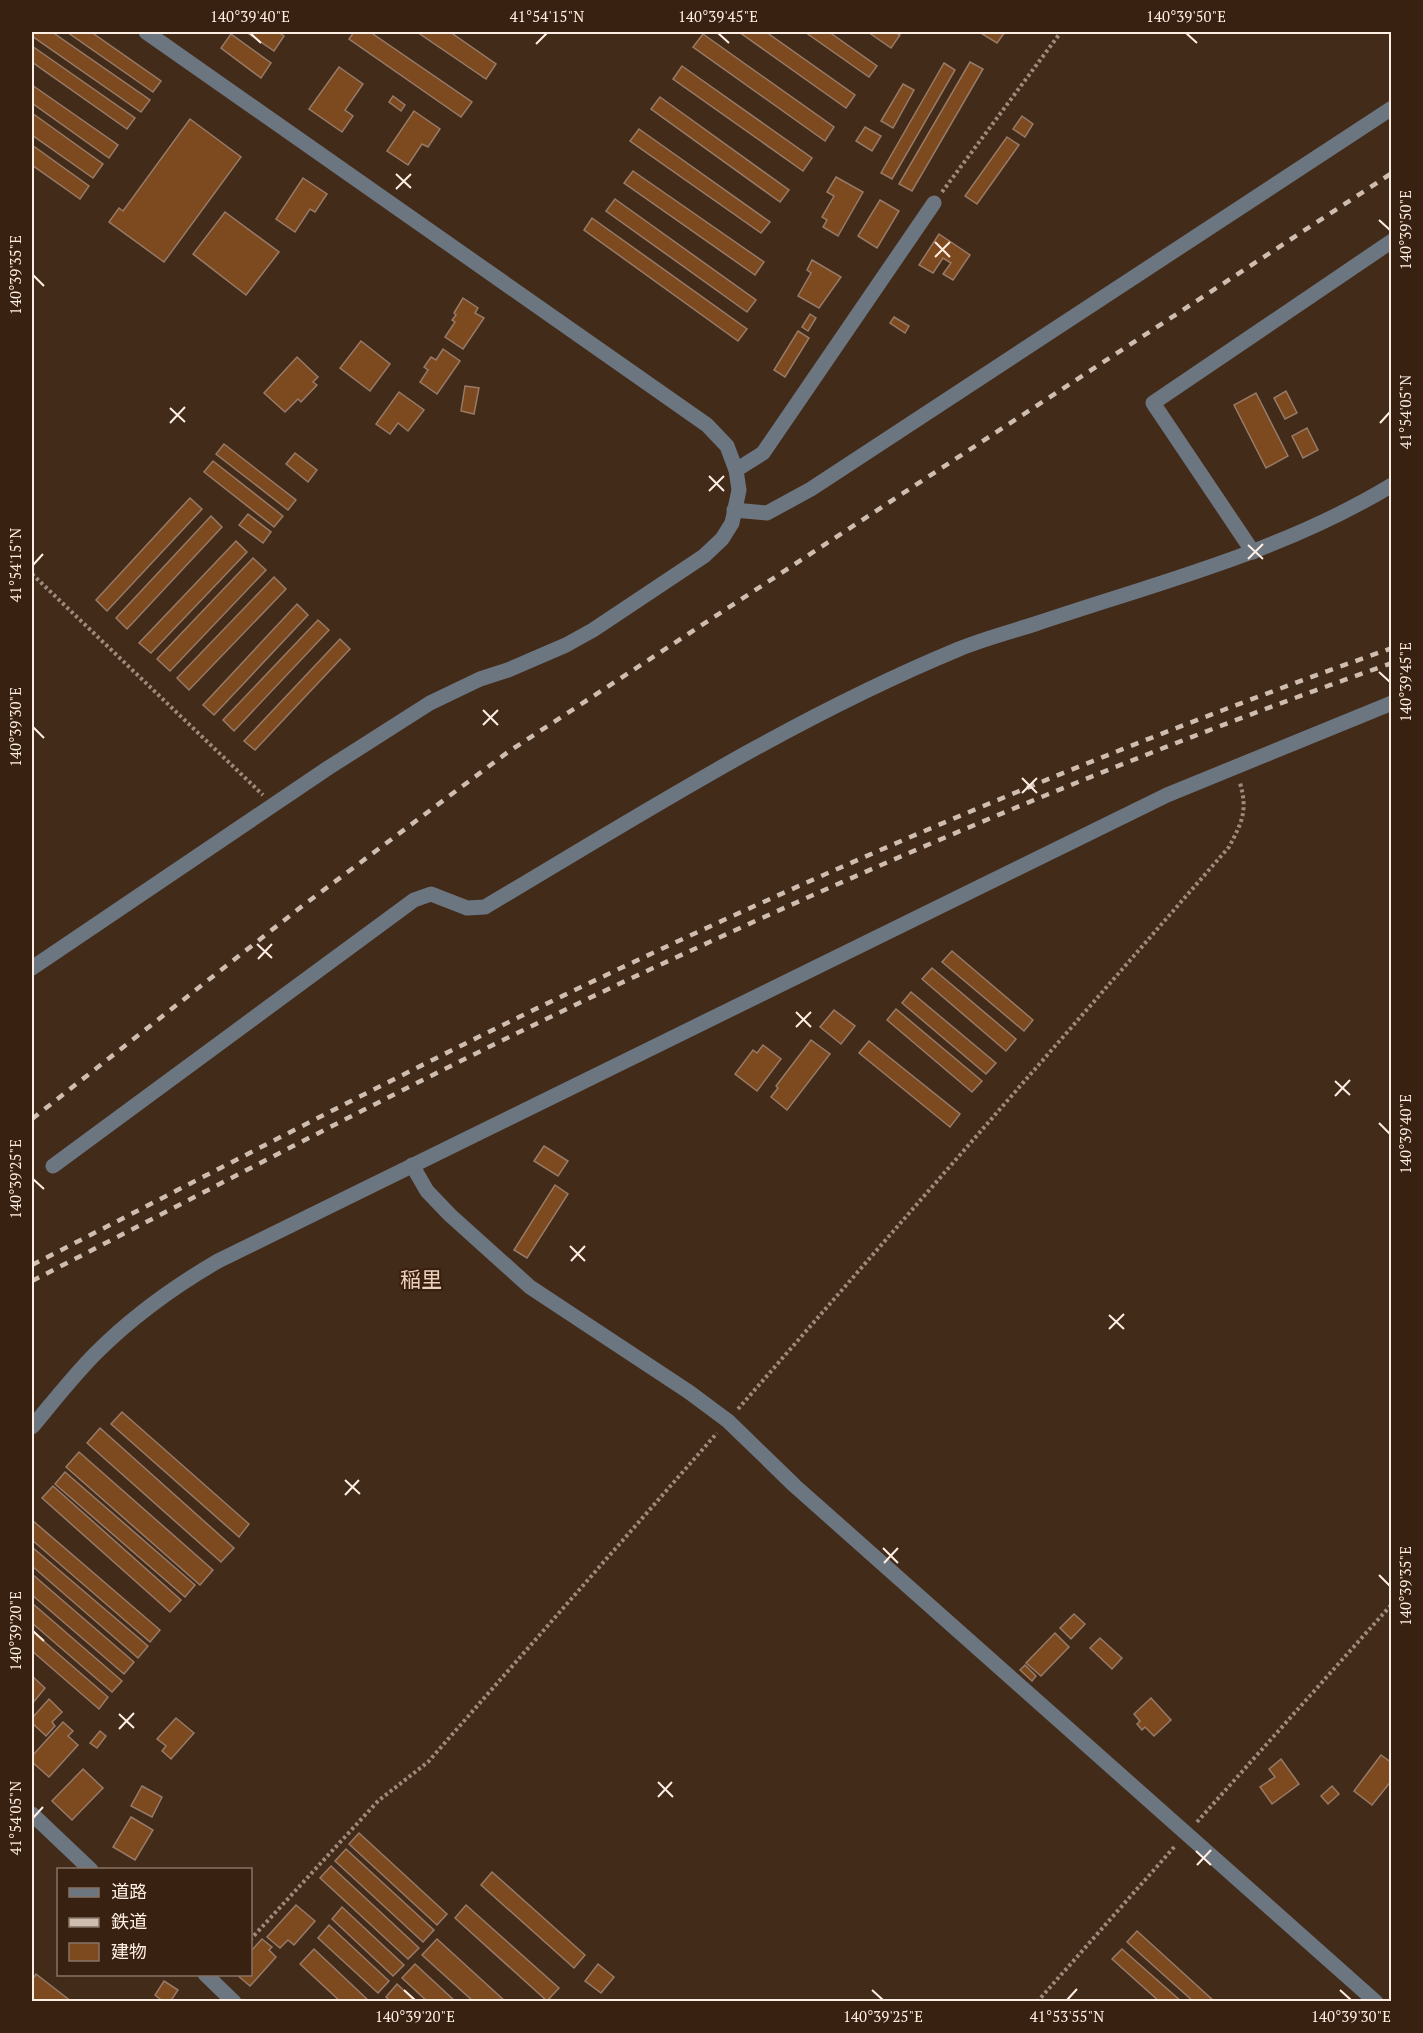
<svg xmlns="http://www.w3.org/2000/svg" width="1423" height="2033" font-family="'PT Serif','Noto Sans JP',serif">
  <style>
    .building { fill: #7d491f; stroke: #977a67; stroke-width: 1.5 }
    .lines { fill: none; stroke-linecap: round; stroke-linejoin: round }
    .path { stroke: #9f8b7d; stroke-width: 4; stroke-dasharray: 3 3; stroke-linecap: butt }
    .minor { stroke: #6c7681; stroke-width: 15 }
    .rail { stroke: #cfbdb0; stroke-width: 4.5; stroke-dasharray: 8 8; stroke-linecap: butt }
    .ticks { fill: none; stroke: #feeee3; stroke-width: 2 }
    .labels { text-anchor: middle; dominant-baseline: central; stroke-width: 4.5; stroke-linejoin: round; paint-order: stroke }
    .quarter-label { font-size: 21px; fill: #eecfba; stroke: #382110 }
    .neatline { fill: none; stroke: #feeee3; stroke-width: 2 }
    .ticks-label { font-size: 15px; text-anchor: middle; fill: #feeee3 }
  </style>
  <rect width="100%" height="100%" fill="#432b1a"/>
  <g class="building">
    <path d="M32 32H52L150 100 141 112 32 36Z"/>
    <path d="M67 32H91L161 81 153 92Z"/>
    <path d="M246 32H278L284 36 274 51Z"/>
    <path d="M354 32H370L472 102 461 117 349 39Z"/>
    <path d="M417 32H450L496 64 486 79Z"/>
    <path d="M739 32H766L855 95 846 108Z"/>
    <path d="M805 32H829L877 66 869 77Z"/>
    <path d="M868 32H895L900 35 891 48Z"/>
    <path d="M979 32H1005L997 43Z"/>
    <path d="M231 34 271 63 261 78 221 48Z"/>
    <path d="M703 34 834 127 825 141 693 47Z"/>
    <path d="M32 46 135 118 127 129 32 62Z"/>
    <path d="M970 62 983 69 912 191 899 184Z"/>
    <path d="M944 63 955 70 892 179 881 173Z"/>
    <path d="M682 66 812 158 803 171 673 79Z"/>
    <path d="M339 67 363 84 345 110 353 116 342 132 309 109Z"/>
    <path d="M903 84 914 90 893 128 881 121Z"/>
    <path d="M32 85 118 145 109 158 32 103Z"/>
    <path d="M393 96 405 105 401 111 389 102Z"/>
    <path d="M660 97 789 190 780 202 651 109Z"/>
    <path d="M414 111 440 129 428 147 422 144 408 165 387 151Z"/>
    <path d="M32 113 103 164 93 178 32 135Z"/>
    <path d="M1022 116 1033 124 1025 137 1013 129Z"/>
    <path d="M190 119 241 157 164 262 109 222 119 208 123 211Z"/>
    <path d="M865 127 881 136 872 151 856 141Z"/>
    <path d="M639 129 770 222 761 233 630 141Z"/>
    <path d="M1007 137 1019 145 977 204 965 196Z"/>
    <path d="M32 145 89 186 80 199 32 165Z"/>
    <path d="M633 171 764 262 755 275 624 183Z"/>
    <path d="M836 177 863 192 838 236 823 227 827 220 822 217 834 196 827 192Z"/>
    <path d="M303 178 327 194 315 212 310 209 295 232 276 219Z"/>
    <path d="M615 199 756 300 747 312 606 211Z"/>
    <path d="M880 200 899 211 877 248 858 236Z"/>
    <path d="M225 212 279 252 246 295 193 254Z"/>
    <path d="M592 218 747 329 738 341 584 230Z"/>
    <path d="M939 234 970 255 953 280 943 274 951 263 943 258 933 273 919 265Z"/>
    <path d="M812 260 841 277 819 308 798 296 811 273 807 270Z"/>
    <path d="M463 298 478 308 475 313 484 318 463 349 445 337 455 322 452 320 456 315 454 313Z"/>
    <path d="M810 314 816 318 808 331 802 327Z"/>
    <path d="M894 317 909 326 905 333 890 323Z"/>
    <path d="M798 331 809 338 785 377 774 370Z"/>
    <path d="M361 341 390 364 370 391 340 368Z"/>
    <path d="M443 349 460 361 437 394 420 382 428 370 424 367 431 357 436 360Z"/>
    <path d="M297 357 318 377 313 382 317 385 301 402 298 399 285 412 264 393Z"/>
    <path d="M465 386 479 388 474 414 461 411Z"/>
    <path d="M1286 391 1297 413 1285 419 1274 398Z"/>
    <path d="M399 392 424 410 408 431 398 423 390 434 376 424Z"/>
    <path d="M1256 393 1288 456 1266 468 1234 405Z"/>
    <path d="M1307 428 1318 450 1303 458 1292 436Z"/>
    <path d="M224 444 296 500 288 510 216 454Z"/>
    <path d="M295 453 317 470 308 482 286 464Z"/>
    <path d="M213 461 283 516 274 527 204 472Z"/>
    <path d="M190 498 202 509 107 611 96 600Z"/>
    <path d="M248 514 271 532 263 543 239 525Z"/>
    <path d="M211 516 222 527 127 629 116 618Z"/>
    <path d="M236 541 247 552 151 653 139 643Z"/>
    <path d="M253 558 266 570 170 671 157 659Z"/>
    <path d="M274 577 286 589 189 690 177 678Z"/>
    <path d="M297 604 308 615 214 715 203 705Z"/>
    <path d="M318 620 329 630 234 731 223 720Z"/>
    <path d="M340 639 350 649 255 750 244 741Z"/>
    <path d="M952 951 1033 1020 1024 1031 942 962Z"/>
    <path d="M932 968 1016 1039 1006 1051 922 979Z"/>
    <path d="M911 992 996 1063 986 1074 902 1003Z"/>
    <path d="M896 1009 982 1081 972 1092 887 1020Z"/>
    <path d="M834 1010 855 1026 841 1044 820 1027Z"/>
    <path d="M811 1040 830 1054 787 1110 771 1097 778 1088 776 1086Z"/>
    <path d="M869 1041 960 1114 950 1127 859 1053Z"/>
    <path d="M763 1045 781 1059 757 1091 735 1074 753 1050 757 1053Z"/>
    <path d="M544 1146 568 1161 558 1176 534 1161Z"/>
    <path d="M555 1185 568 1194 527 1258 514 1250Z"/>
    <path d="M122 1412 249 1524 239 1537 111 1424Z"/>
    <path d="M100 1428 234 1548 221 1562 87 1443Z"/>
    <path d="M79 1452 213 1570 200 1585 66 1467Z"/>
    <path d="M65 1472 195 1585 185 1597 55 1484Z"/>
    <path d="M53 1486 181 1600 170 1612 42 1498Z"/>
    <path d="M32 1520 160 1630 150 1642 32 1540Z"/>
    <path d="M32 1547 148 1646 138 1658 32 1566Z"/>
    <path d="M32 1574 134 1662 124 1674 32 1595Z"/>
    <path d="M32 1603 122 1681 112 1692 32 1623Z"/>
    <path d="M1074 1614 1085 1624 1071 1639 1060 1628Z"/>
    <path d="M32 1631 108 1697 99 1709 32 1651Z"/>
    <path d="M1055 1633 1069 1647 1041 1676 1026 1663Z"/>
    <path d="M1100 1638 1122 1658 1112 1669 1090 1648Z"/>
    <path d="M1025 1665 1036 1676 1032 1681 1020 1670Z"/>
    <path d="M32 1676 45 1688 32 1704Z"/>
    <path d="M1151 1698 1171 1720 1154 1736 1145 1727 1142 1730 1137 1724 1140 1721 1134 1714Z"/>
    <path d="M49 1699 62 1712 52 1722 55 1726 46 1736 32 1723V1718Z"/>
    <path d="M176 1718 194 1733 171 1759 162 1751 166 1746 157 1739Z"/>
    <path d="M63 1722 73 1731 68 1736 78 1745 49 1777 32 1762V1756Z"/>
    <path d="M100 1731 106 1736 97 1748 90 1743Z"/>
    <path d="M1381 1755 1392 1763V1780L1372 1805 1354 1791Z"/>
    <path d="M1281 1759 1299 1784 1272 1804 1260 1787 1275 1777 1269 1769Z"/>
    <path d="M83 1769 103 1788 72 1820 52 1801Z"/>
    <path d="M142 1786 162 1797 152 1817 131 1806Z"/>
    <path d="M1332 1786 1339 1794 1328 1804 1321 1796Z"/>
    <path d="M131 1817 153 1830 135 1860 113 1847Z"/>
    <path d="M359 1833 447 1914 437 1925 349 1844Z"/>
    <path d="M346 1849 434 1930 423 1942 335 1861Z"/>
    <path d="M331 1866 419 1948 408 1959 320 1878Z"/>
    <path d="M492 1872 585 1955 574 1968 481 1885Z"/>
    <path d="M296 1905 315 1921 294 1945 288 1940 280 1948 267 1937Z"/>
    <path d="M466 1905 559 1988 547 2001 455 1918Z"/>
    <path d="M342 1907 404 1965 393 1976 332 1919Z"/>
    <path d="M329 1925 389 1981 378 1993 318 1938Z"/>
    <path d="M1137 1931 1215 2002H1194L1127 1942Z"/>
    <path d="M262 1939 272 1947 269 1950 276 1957 250 1986 236 1974H250V1952Z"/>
    <path d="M437 1939 506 2002H474L422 1955Z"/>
    <path d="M314 1949 369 2001 368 2002H341L300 1964Z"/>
    <path d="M1122 1949 1182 2002H1160L1112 1959Z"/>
    <path d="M415 1964 456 2002H428L402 1978Z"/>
    <path d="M598 1964 614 1977 601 1993 585 1981Z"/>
    <path d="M36 1974 72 2002H35L32 1999V1980Z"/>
    <path d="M164 1981 178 1990 170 2002H164L155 1995Z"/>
    <path d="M397 1984 416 2002H391L386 1997Z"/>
  </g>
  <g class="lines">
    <g class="path">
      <path d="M942 192 1061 32"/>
      <path d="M32 574 263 795"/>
      <path d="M738 1409 1229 847C1242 822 1248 811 1240 783"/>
      <path d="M1197 1822 1392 1604"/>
      <path d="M250 1940 378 1801 428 1762 717 1433"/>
      <path d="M1037 2002 1176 1845"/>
    </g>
    <g class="minor">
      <path d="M736 470 763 453 934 203"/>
      <path d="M734 510 767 513 811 489 1392 108"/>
      <path d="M1253 552 1153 403 1392 241"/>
      <path d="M32 968 328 768 430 703 480 679 508 670 566 645 593 630 704 556 722 539 732 523 739 490 736 470 727 446 707 425 146 32"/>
      <path d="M412 1165 427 1191 450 1215 530 1287 689 1392 728 1421 795 1486 1376 2002"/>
      <path d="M53 1166 414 900 431 894 467 908 485 907C640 815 792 718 959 649 983 639 1010 632 1035 624 1156 583 1282 552 1392 485"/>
      <path d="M32 1427C53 1402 73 1376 96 1353 132 1317 175 1286 218 1261L1167 795 1392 703"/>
      <path d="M32 1814 91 1870"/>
      <path d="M205 1974 234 2002"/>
    </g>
    <g class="rail">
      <path d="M32 1119 301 907 508 752 1392 173"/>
      <path d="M32 1265C192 1183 352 1099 513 1020 799 880 1092 754 1392 648"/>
      <path d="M32 1281C250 1169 467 1053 690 951 919 845 1153 747 1392 663"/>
    </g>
  </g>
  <path class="ticks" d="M250 33 261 43M718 33 729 43M1186 33 1197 43M536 44 547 33M396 174 411 188M396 189 411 174M1379 220 1390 230M935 242 950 257M935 257 950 242M33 275 44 286M170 408 185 422M170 423 185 407M1380 423 1390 412M709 476 724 491M709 491 724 476M1248 545 1263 559M1248 559 1263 544M33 565 43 554M1379 672 1390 682M483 710 498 725M483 725 498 710M33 727 44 738M1022 778 1037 793M1022 793 1037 778M257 944 272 958M258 959 272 944M796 1012 811 1027M796 1027 811 1012M1335 1081 1350 1095M1335 1096 1350 1080M1379 1123 1390 1134M33 1179 44 1189M570 1246 585 1261M571 1261 585 1246M1109 1315 1124 1329M1109 1329 1124 1314M345 1480 360 1494M345 1495 359 1480M883 1548 898 1563M884 1563 898 1548M1379 1575 1390 1586M33 1631 44 1641M119 1714 134 1728M119 1729 134 1713M658 1782 673 1797M658 1797 672 1782M33 1818 43 1807M1196 1851 1211 1865M1197 1865 1211 1850M404 1990 415 2000M872 1990 883 2000M1340 1990 1351 2000M1067 2000 1077 1989"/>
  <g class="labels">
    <g class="quarter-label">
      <text x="421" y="1279">稲里</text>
    </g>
  </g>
  <rect width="1423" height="2033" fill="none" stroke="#382110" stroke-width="66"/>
  <rect x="57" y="1868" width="195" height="108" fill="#382110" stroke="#877364" stroke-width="1.5"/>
  <rect x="69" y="1888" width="30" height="9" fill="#6c7681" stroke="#877364" stroke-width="1.5"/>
  <text x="111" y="1898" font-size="18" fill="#feeee3">道路</text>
  <rect x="69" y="1918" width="30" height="9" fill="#cfbdb0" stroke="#877364" stroke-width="1.5"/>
  <text x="111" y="1928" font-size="18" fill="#feeee3">鉄道</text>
  <rect x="69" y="1943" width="30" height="18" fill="#7d491f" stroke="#877364" stroke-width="1.5"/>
  <text x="111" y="1958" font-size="18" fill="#feeee3">建物</text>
  <rect x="33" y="33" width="1357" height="1967" class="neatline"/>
  <g class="ticks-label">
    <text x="250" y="22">140°39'40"E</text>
    <text x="547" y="22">41°54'15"N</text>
    <text x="718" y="22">140°39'45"E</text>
    <text x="1186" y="22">140°39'50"E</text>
    <text transform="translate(1406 230) rotate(-90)" y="5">140°39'50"E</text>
    <text transform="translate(16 275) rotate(-90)" y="5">140°39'35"E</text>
    <text transform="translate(1406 412) rotate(-90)" y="5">41°54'05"N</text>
    <text transform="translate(16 565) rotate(-90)" y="5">41°54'15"N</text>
    <text transform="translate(1406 682) rotate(-90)" y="5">140°39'45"E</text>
    <text transform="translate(16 727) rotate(-90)" y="5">140°39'30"E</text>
    <text transform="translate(1406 1134) rotate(-90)" y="5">140°39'40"E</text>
    <text transform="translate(16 1179) rotate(-90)" y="5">140°39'25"E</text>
    <text transform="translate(1406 1586) rotate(-90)" y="5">140°39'35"E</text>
    <text transform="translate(16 1631) rotate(-90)" y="5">140°39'20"E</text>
    <text transform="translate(16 1818) rotate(-90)" y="5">41°54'05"N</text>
    <text x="415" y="2022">140°39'20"E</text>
    <text x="883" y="2022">140°39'25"E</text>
    <text x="1067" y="2022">41°53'55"N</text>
    <text x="1351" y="2022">140°39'30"E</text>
  </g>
</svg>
